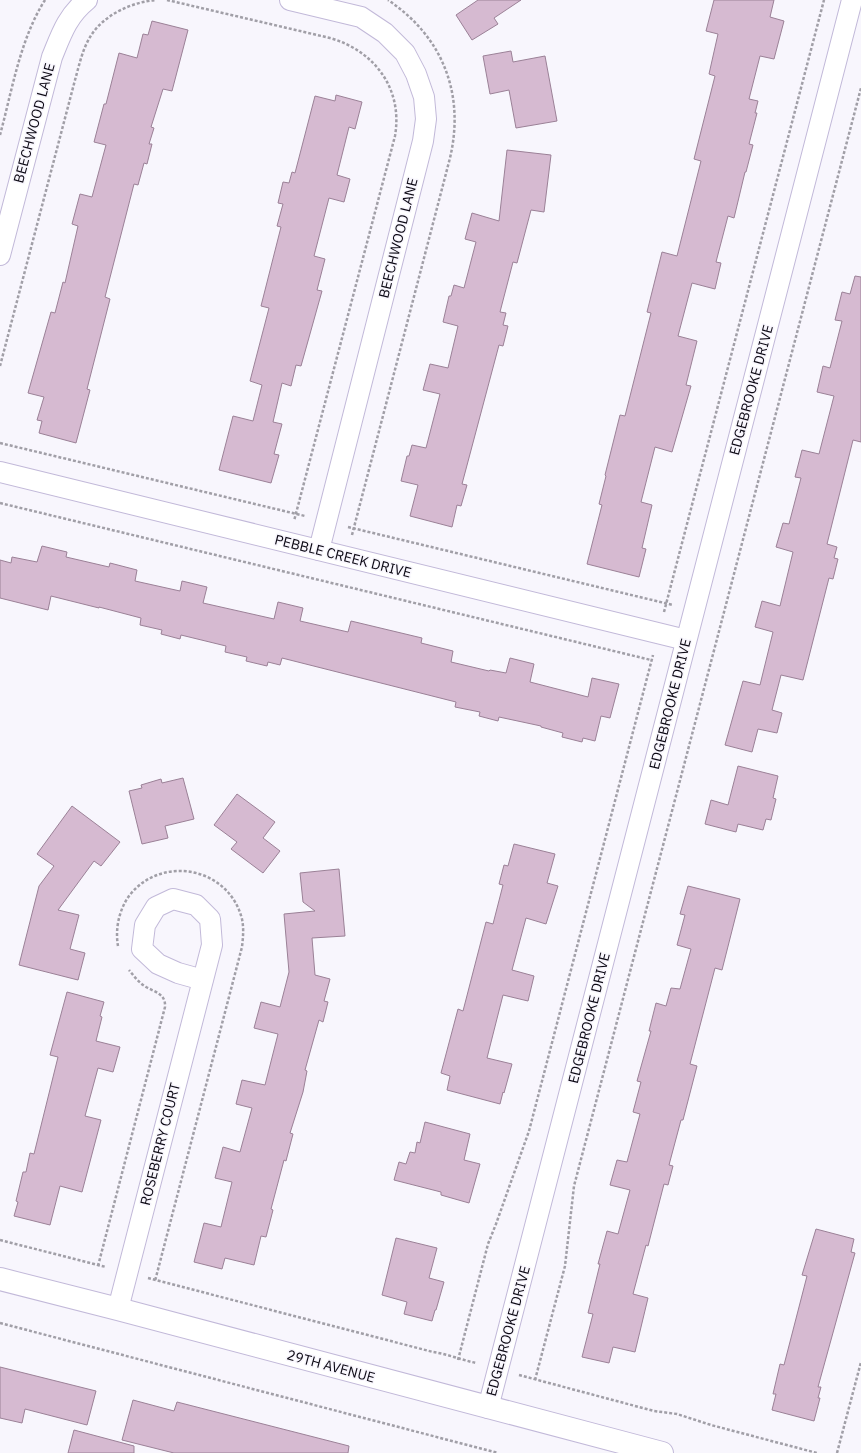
<svg xmlns="http://www.w3.org/2000/svg" width="861" height="1453" font-family="'IBM Plex Sans',sans-serif">
  <style>
    .building { fill: #d6bad1; stroke: #9b8197 }
    .lines { fill: none; stroke-linecap: round; stroke-linejoin: round }
    .minor-casing { stroke: #c2b9d9; stroke-width: 22 }
    .tertiary-casing { stroke: #c2b9d9; stroke-width: 24 }
    .path { stroke: #a19fa7; stroke-width: 2.5; stroke-dasharray: 3 2; stroke-linecap: butt }
    .minor { stroke: #fff; stroke-width: 20 }
    .tertiary { stroke: #fff; stroke-width: 22 }
    .labels { text-anchor: middle; dominant-baseline: central; stroke-width: 3; stroke-linejoin: round; paint-order: stroke }
    .street-label { font-size: 14px; fill: #0c0914; stroke: #f8f6fd }
  </style>
  <rect width="100%" height="100%" fill="#f8f6fd"/>
  <g class="building">
    <path d="M478 0H521L494 18 498 24 472 40 456 15Z"/>
    <path d="M714 0H774L770 17 784 21 774 59 760 56 749 99 758 101 755 113H757L749 144 753 145 746 172H745L734 218 728 216 716 262 721 263 715 289 692 283 678 336 697 341 686 385 691 386 672 452 655 447 641 502 652 505 642 548 646 549 639 577 587 564 602 505 599 504 606 476 605 475 620 415 625 416 651 313 647 312 662 252 677 256 701 161 694 159 715 76 709 74 718 34 706 31Z"/>
    <path d="M152 21 188 30 172 91 163 89 151 127 154 128 149 144H152L147 164 144 163 138 185 134 184 105 297 110 299 87 389 90 390 76 443 39 433 42 421 37 420 44 397 28 393 51 312 55 313 63 282 65 283 78 226 72 224 80 194 92 197 106 145 94 142 104 104H106L119 53 137 58 143 34 148 35Z"/>
    <path d="M511 51 513 62 545 56 557 121 516 128 509 90 490 94 483 56Z"/>
    <path d="M336 95 362 102 355 129 349 127 337 175 350 179 344 202 329 198 314 256 325 259 317 290 322 291 301 366 296 365 291 386 282 383 273 422 282 424 274 454 279 455 271 483 219 470 233 416 253 421 262 385 250 381 269 308 261 306 281 227 277 226 283 204 278 203 283 182 289 183 292 172 295 173 315 96 335 101Z"/>
    <path d="M507 150 551 155 544 212 531 210 517 263 513 262 500 312 506 313 503 325 508 326 503 346 499 345 462 484 467 485 461 506 457 505 452 527 410 516 418 485 401 481 407 456H409L412 445 426 448 440 394 423 390 430 364 448 368 458 326 443 322 449 296H451L454 285 464 288 476 242 465 239 472 213 499 221Z"/>
    <path d="M855 276 861 277V442L853 440 827 544 837 547 834 558 838 559 833 579 829 578 803 680 781 675 772 710 782 713 777 733 758 729 752 752 725 745 743 681 760 685 773 632 755 627 762 601 780 606 793 552 776 547 783 523 789 524 801 478 795 477 802 450 819 454 834 396 817 392 823 366 830 368 842 321 835 320 842 292 850 294Z"/>
    <path d="M42 546 67 552 66 557 109 567 110 563 137 570 135 581 180 591 182 581 207 587 203 603 274 619 278 602 303 608 300 621 348 632 351 621 422 638 421 643 453 651 451 662 489 671 490 670 506 673 510 658 534 664 530 682 588 697 592 678 619 684 610 718 601 716 595 741 583 738 582 742 562 737 563 733 541 727V726L499 717 498 721 479 716 480 712 455 707 456 702 282 658 280 665 268 662 267 666 246 661 247 657 225 652 226 646 181 635 180 639 161 634 162 630 140 625 141 618 99 607V608L51 596 48 610 0 598V560L11 563 12 557 37 562Z"/>
    <path d="M738 766 778 776 773 798 776 799 771 820 766 819 763 830 738 824 736 832 705 824 711 800 728 805Z"/>
    <path d="M183 778 194 819 165 826 168 838 142 844 129 791 142 788 141 785 161 779 162 783Z"/>
    <path d="M237 794 275 822 263 838 280 851 263 873 231 849 237 842 214 825Z"/>
    <path d="M72 806 120 842 101 866 94 861 58 910 79 915 70 949 85 953 78 980 19 965 39 886 54 866 37 854Z"/>
    <path d="M514 844 555 854 547 883 558 886 546 924 526 918 512 970 534 976 528 1001 503 995 487 1058 512 1064 504 1093 503 1092 500 1104 447 1090 450 1076 441 1073 458 1009 463 1011 486 922 493 924 503 885 499 884 504 865 508 866Z"/>
    <path d="M339 869 345 936 312 938 315 975 330 979 324 1001 328 1002 323 1022 319 1020 305 1070 307 1071 303 1092 290 1133 293 1134 286 1161 284 1160 271 1209 273 1210 266 1237 261 1236 254 1265 225 1258 222 1269 194 1262 204 1223 221 1227 232 1182 215 1178 223 1147 240 1152 252 1108 236 1104 242 1080 265 1085 278 1034 254 1028 261 1002 280 1007 289 972 284 914 315 911 303 902 300 873Z"/>
    <path d="M688 886 740 899 722 970 715 968 690 1064 697 1066 683 1120H681L669 1165 673 1166 668 1185 664 1184 648 1246 646 1245 633 1294 648 1298 635 1352 613 1347 609 1363 582 1357 593 1314 588 1313 600 1264H598L607 1231 618 1234 630 1190 610 1185 617 1160 627 1162 640 1114 633 1112 641 1082 637 1081 651 1031H649L656 1003 666 1006 671 988 680 989 691 949 677 945 685 915 680 914Z"/>
    <path d="M67 992 104 1002 100 1016 102 1017 96 1041 120 1047 113 1072 98 1068 85 1116 101 1120 82 1192 60 1186 50 1225 14 1216 18 1202 16 1201 23 1172H26L30 1153 34 1154 58 1057 50 1055Z"/>
    <path d="M425 1122 470 1134 464 1160 480 1164 469 1203 441 1195V1192L394 1180 399 1162 406 1164 410 1152 415 1153 417 1142 420 1143Z"/>
    <path d="M816 1229 854 1239 851 1252 855 1253 818 1387H821L818 1398H820L814 1421 772 1410 776 1394H773L780 1364 784 1365 807 1276 802 1275Z"/>
    <path d="M396 1238 437 1248 429 1278 444 1282 436 1310H435L432 1321 404 1314 407 1302 382 1295Z"/>
    <path d="M0 1367 96 1391 87 1425 25 1409 22 1423 0 1418Z"/>
    <path d="M133 1400 174 1411 177 1402 349 1446 348 1453H174L122 1440Z"/>
    <path d="M74 1430 134 1446V1453H68Z"/>
  </g>
  <g class="lines">
    <defs>
      <g id="minor">
        <path d="M290 0 361 17 385 33 405 53 416 74 424 97 426 119 423 141 319 550"/>
        <path d="M0 255 52 57C61 35 67 16 87 0"/>
        <path d="M0 472 686 640"/>
        <path d="M118 1309 212 945 210 919 196 905 173 899 156 907 145 925 142 949 158 964 178 973 203 980"/>
        <path d="M488 1408 852 0"/>
      </g>
      <path id="tertiary" d="M0 1279 118 1309 662 1453"/>
    </defs>
    <use href="#minor" class="minor-casing"/>
    <use href="#tertiary" class="tertiary-casing"/>
    <g class="path">
      <path d="M167 0 330 38C375 51 403 89 395 136L294 521"/>
      <path d="M0 135C12 91 20 39 45 0"/>
      <path d="M0 366 75 80C79 66 82 51 89 39 101 16 131 2 156 0"/>
      <path d="M0 443 305 516"/>
      <path d="M0 503 651 660"/>
      <path d="M348 527 673 605"/>
      <path d="M352 535 450 158C465 94 443 37 388 0"/>
      <path d="M664 612 824 0"/>
      <path d="M118 946C115 929 119 910 129 896 161 854 229 867 242 919 244 929 243 938 242 947L155 1281"/>
      <path d="M0 1240 106 1267"/>
      <path d="M98 1266 165 1007C166 994 155 992 146 987 139 983 134 976 129 970"/>
      <path d="M148 1278 433 1352C447 1354 462 1360 476 1363"/>
      <path d="M0 1323 498 1453"/>
      <path d="M458 1360 488 1244 496 1224 529 1131 653 655"/>
      <path d="M519 1375 654 1411 677 1414 711 1425 817 1453"/>
      <path d="M535 1380 565 1266 574 1186 861 88"/>
      <path d="M837 1453 861 1362"/>
    </g>
    <use href="#minor" class="minor"/>
    <use href="#tertiary" class="tertiary"/>
  </g>
  <g class="labels">
    <g class="street-label">
      <text transform="translate(34 123) rotate(-75)">BEECHWOOD LANE</text>
      <text transform="translate(398 238) rotate(-76)">BEECHWOOD LANE</text>
      <text transform="translate(751 390) rotate(-75)">EDGEBROOKE DRIVE</text>
      <text transform="translate(343 556) rotate(14)">PEBBLE CREEK DRIVE</text>
      <text transform="translate(670 704) rotate(-76)">EDGEBROOKE DRIVE</text>
      <text transform="translate(589 1018) rotate(-76)">EDGEBROOKE DRIVE</text>
      <text transform="translate(160 1144) rotate(-76)">ROSEBERRY COURT</text>
      <text transform="translate(508 1331) rotate(-75)">EDGEBROOKE DRIVE</text>
      <text transform="translate(331 1366) rotate(15)">29TH AVENUE</text>
    </g>
  </g>
</svg>
